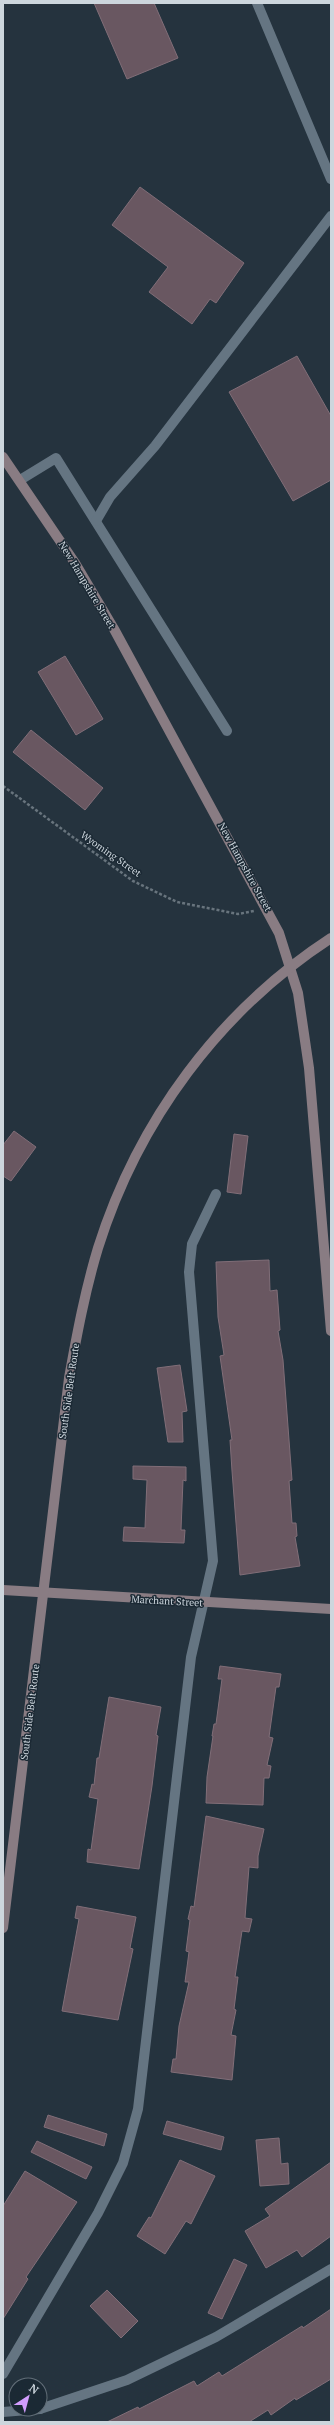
<svg xmlns="http://www.w3.org/2000/svg" width="334" height="2425" font-family="'PT Serif',serif">
  <style>
    .building { fill: #695761; stroke: #816e78 }
    .lines { fill: none; stroke-linecap: round; stroke-linejoin: round }
    .path { stroke: #68747d; stroke-width: 2.5; stroke-dasharray: 3 2; stroke-linecap: butt }
    .lane { stroke: #657582; stroke-width: 10 }
    .street { stroke: #657582; stroke-width: 10 }
    .secondary { stroke: #897c83; stroke-width: 10 }
    .labels { text-anchor: middle; dominant-baseline: central; stroke-width: 3; stroke-linejoin: round; paint-order: stroke }
    .street-label { font-size: 10px; fill: #cdd6dd; stroke: #1b2934 }
  </style>
  <rect width="100%" height="100%" fill="#25333e"/>
  <g class="building">
    <path d="M94 3H154L178 58 127 79Z"/>
    <path d="M140 187 244 263 216 303 210 299 192 324 149 292 168 267 112 225Z"/>
    <path d="M297 356 331 416V480L293 501 229 392Z"/>
    <path d="M65 656 103 719 76 735 38 672Z"/>
    <path d="M31 730 103 788 85 810 13 752Z"/>
    <path d="M14 1131 36 1147 11 1181 3 1176V1145Z"/>
    <path d="M234 1134 248 1136 241 1194 227 1192Z"/>
    <path d="M269 1260 270 1291 277 1290 280 1330 278 1331 283 1360 292 1480 289 1481 292 1523H296L297 1536 295 1537 300 1566 240 1575 232 1471 230 1440H232L220 1356 224 1355 218 1317 216 1262Z"/>
    <path d="M180 1365 187 1411 182 1412 183 1442H168L157 1368Z"/>
    <path d="M133 1466 186 1467V1481L183 1480 181 1530H185L184 1543 123 1541 124 1527 145 1528 147 1480 133 1479Z"/>
    <path d="M220 1666 281 1674 279 1687H276L269 1737 273 1738 267 1765 271 1766 269 1778H264L263 1805 206 1803 207 1777 213 1736H212L214 1724H216L222 1679H218Z"/>
    <path d="M109 1697 161 1707 156 1735 158 1736 152 1786 139 1869 87 1862 88 1849 91 1850 98 1799 89 1797 92 1784 94 1785 97 1758H99Z"/>
    <path d="M206 1816 264 1829 258 1856V1868L249 1867 245 1918 252 1919 249 1932 242 1931 235 1977H238L234 2009 236 2010 231 2035 236 2036 232 2080 171 2072 173 2059H176L179 2026 189 1982H185L189 1952 186 1951 190 1920 188 1919 191 1906 194 1907Z"/>
    <path d="M77 1906 136 1917 130 1948 133 1949 118 2020 62 2011 79 1919 75 1918Z"/>
    <path d="M48 2115 107 2134 104 2146 44 2127Z"/>
    <path d="M167 2121 224 2137 221 2150 163 2134Z"/>
    <path d="M279 2138 281 2164 288 2163 289 2184 260 2186 256 2140Z"/>
    <path d="M37 2141 92 2167 86 2179 31 2152Z"/>
    <path d="M180 2160 215 2176 191 2224 186 2221 165 2254 137 2236 149 2217 151 2218Z"/>
    <path d="M331 2162V2236L302 2257 297 2250 266 2268 245 2231 270 2216 265 2209Z"/>
    <path d="M25 2171 77 2202 26 2277 28 2279 3 2319V2206Z"/>
    <path d="M234 2259 247 2265 222 2319 208 2313Z"/>
    <path d="M107 2290 138 2321 121 2338 90 2306Z"/>
    <path d="M331 2309V2379L296 2400 295 2398 271 2415 268 2410 249 2422H107L138 2407 139 2409 194 2381 197 2386 219 2372 222 2376 302 2326 303 2328Z"/>
  </g>
  <g class="lines">
    <path class="path" d="M3 786 133 881 177 902 238 914 254 911"/>
    <g class="lane">
      <path d="M257 3 331 179"/>
      <path d="M20 480 56 458 227 731"/>
      <path d="M96 521 110 497 155 446 331 216"/>
    </g>
    <g class="street">
      <path d="M3 2374 98 2213 123 2163 138 2109 191 1657 213 1561 189 1272 192 1244 216 1194"/>
      <path d="M40 2409 127 2380 216 2337 331 2269"/>
      <path d="M3 2412 40 2409"/>
    </g>
    <g class="secondary">
      <path d="M3 457 75 563 114 629 279 933 298 993 309 1068 331 1331"/>
      <path d="M3 1590 331 1609"/>
      <path d="M3 1928 69 1378C77 1334 85 1291 98 1248 138 1121 219 1011 331 938"/>
    </g>
  </g>
  <g class="labels">
    <g class="street-label">
      <text transform="translate(87 585) rotate(59)">New Hampshire Street</text>
      <text transform="translate(111 854) rotate(35)">Wyoming Street</text>
      <text transform="translate(245 867) rotate(61)">New Hampshire Street</text>
      <text transform="translate(69 1391) rotate(-82)">South Side Belt Route</text>
      <text transform="translate(167 1601) rotate(3)">Marchant Street</text>
      <text transform="translate(30 1712) rotate(-83)">South Side Belt Route</text>
    </g>
  </g>
  <rect width="334" height="2425" fill="none" stroke="#cdd6dd" stroke-width="8"/>
  <g transform="translate(28 2397) rotate(36)"><circle r="19" fill="#1b2934" stroke="#626e78"/>
  <path d="M0-3L7 15L0 10L-7 15Z" fill="#d29dfd"/>
  <text y="-6" font-size="11" font-weight="bold" text-anchor="middle" fill="#cdd6dd">N</text>
  </g>
</svg>
